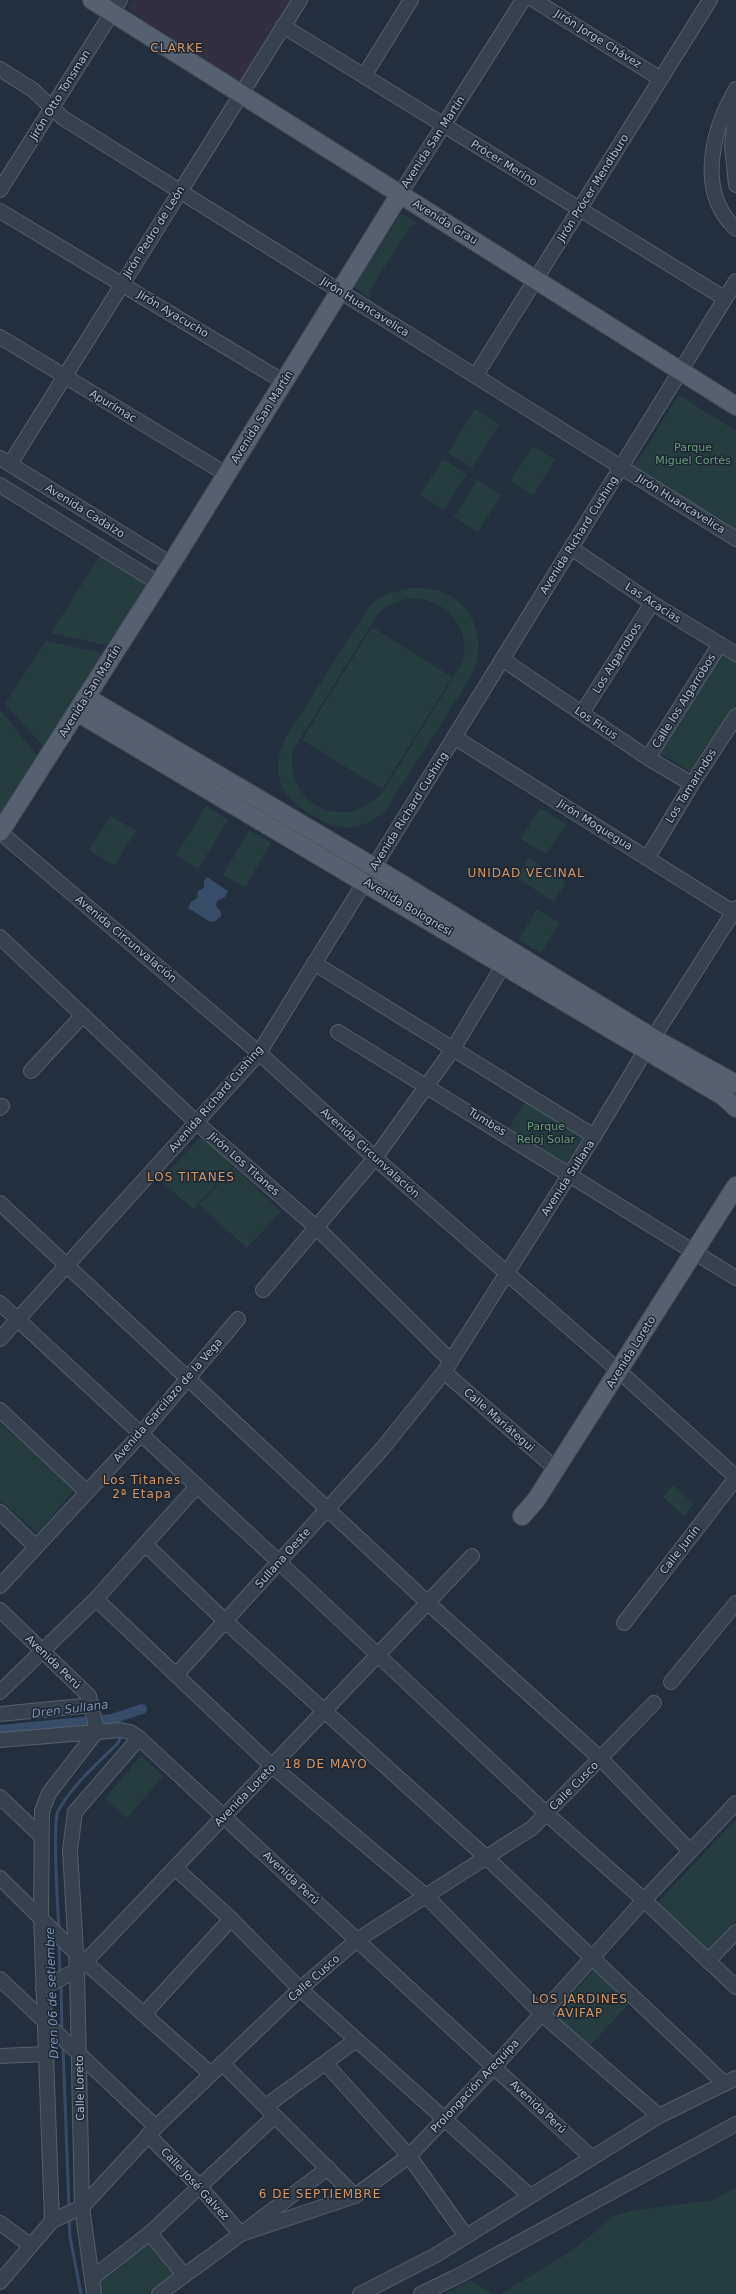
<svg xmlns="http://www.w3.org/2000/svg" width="736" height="2294" font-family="'DejaVu Sans',sans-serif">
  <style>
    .medical { fill: #32303f }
    .green { fill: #263c3f; fill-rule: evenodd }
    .water { fill: #394c67 }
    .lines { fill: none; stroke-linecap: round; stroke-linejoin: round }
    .stream { stroke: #394c67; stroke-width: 3 }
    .canal { stroke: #394c67; stroke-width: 10 }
    .minor-casing { stroke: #565f6c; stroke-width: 16 }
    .major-casing { stroke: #414a57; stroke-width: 20 }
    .minor { stroke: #38414e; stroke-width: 14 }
    .major { stroke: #56606e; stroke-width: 18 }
    .labels { text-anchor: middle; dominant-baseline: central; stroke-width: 3; stroke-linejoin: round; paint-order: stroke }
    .street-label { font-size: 11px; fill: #b4bcc9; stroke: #1d2633 }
    .park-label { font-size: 11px; fill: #6b9a76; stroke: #1d2633 }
    .neighbourhood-label { font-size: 12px; letter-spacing: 1px; fill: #d59563; stroke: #1d2633 }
    .water-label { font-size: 12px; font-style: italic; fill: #7c92b1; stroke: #1d2633 }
  </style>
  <rect width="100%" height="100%" fill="#242f3e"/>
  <path class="medical" d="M133 0H295L242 83 127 9Z"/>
  <g class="green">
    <path d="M401 213 417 224 410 226 369 292 371 299 354 287Z"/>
    <path d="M679 395 736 431V531L634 466Z"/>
    <path d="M475 409 499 424 472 468 448 453Z"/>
    <path d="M533 446 555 460 533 495 510 481Z"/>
    <path d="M443 459 467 474 444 510 420 495Z"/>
    <path d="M477 480 501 495 478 532 454 517Z"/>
    <path d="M101 554 147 583 112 641 106 645 51 633Z"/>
    <path d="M411 588C421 588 430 588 439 591 475 602 487 644 472 675L385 811C359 833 338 832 310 814 278 794 270 772 286 737L371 604 386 594ZM406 599C443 594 475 629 461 665L385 789C349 835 284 808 293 750L379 612 389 605Z"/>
    <path d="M372 627 452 677 382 789 302 740Z"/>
    <path d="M46 641 97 652 100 653V657L43 746 5 704Z"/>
    <path d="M721 650 736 661V708L691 772 658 752Z"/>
    <path d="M1 711 38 757 0 818V712Z"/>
    <path d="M206 806 228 820 198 869 176 855Z"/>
    <path d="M540 808 566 824 546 854 521 839Z"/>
    <path d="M111 816 136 831 114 866 89 850Z"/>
    <path d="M249 830 271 843 245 887 223 875Z"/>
    <path d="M529 858 566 882 554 902 517 878Z"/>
    <path d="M537 909 559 923 541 953 519 939Z"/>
    <path d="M526 1100 584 1136 566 1164 509 1128Z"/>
    <path d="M202 1136 233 1166 193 1209 160 1180Z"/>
    <path d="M234 1167 281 1211 247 1248 199 1205Z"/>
    <path d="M0 1423 75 1490 37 1533 0 1500Z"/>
    <path d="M673 1485 694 1504 684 1516 663 1497Z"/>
    <path d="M141 1756 163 1776 127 1818 105 1799Z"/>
    <path d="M736 1820V1920L706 1951 657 1903Z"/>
    <path d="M596 1968 632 2000 589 2047 553 2015Z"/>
    <path d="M736 2187V2294H501L573 2250 614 2216 635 2210 713 2200Z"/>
    <path d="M150 2243 174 2275 148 2294H100L97 2279Z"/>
    <path d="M469 2280 492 2294H447Z"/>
  </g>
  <path class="water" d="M207 877 228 891 225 897 217 901 216 906 221 912V916L214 922 209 921 188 908 191 902 197 898 198 891 204 888V881Z"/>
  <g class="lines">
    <g class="stream">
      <path d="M112 1719 122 1725"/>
      <path d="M59 1930C58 1911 52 1823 58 1811 73 1784 97 1764 118 1743L121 1735"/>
      <path d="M59 1943 60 1973"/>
      <path d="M61 1983 62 2031"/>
      <path d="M63 2045 69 2209"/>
      <path d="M69 2217 70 2237 81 2294"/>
    </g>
    <path class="canal" d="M0 1730 112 1719 142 1709"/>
    <defs>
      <g id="minor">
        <path d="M534 0 661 79"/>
        <path d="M283 26 724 298"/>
        <path d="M0 69 33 90 63 118 736 539"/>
        <path d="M364 76 411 0"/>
        <path d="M736 89C712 130 696 192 736 229"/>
        <path d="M736 108 732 146 736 185"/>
        <path d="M0 190 120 0"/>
        <path d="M400 194 523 0"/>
        <path d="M0 211 284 382"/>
        <path d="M0 337 226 474"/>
        <path d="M476 375 710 0"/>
        <path d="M0 458 171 564"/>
        <path d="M10 464 300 0"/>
        <path d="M0 485 158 583"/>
        <path d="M571 548 652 603 736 654"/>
        <path d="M502 659 648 758 692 784"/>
        <path d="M582 713 652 603"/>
        <path d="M454 737 736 914"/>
        <path d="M648 758 720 644"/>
        <path d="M0 832 259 1053 375 1158 619 1371 736 1477"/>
        <path d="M648 857 692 784 736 716"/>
        <path d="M0 937 197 1123 317 1228 451 1361"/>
        <path d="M314 963 594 1136"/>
        <path d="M338 1032 736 1278"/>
        <path d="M31 1071 83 1015"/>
        <path d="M0 1108 2 1106"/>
        <path d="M0 1203 428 1603 601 1759 690 1851"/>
        <path d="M263 1290 375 1158 453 1049 504 964"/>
        <path d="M0 1303 279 1562 547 1814 644 1900 736 1987"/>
        <path d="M0 1339 259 1053 736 281"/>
        <path d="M444 1372 555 1468"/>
        <path d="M0 1410 87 1492"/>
        <path d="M0 1512 36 1547"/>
        <path d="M145 1544 225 1621 487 1858 725 2084"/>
        <path d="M0 1586 140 1435 238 1319"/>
        <path d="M96 1599 272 1766 426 1896 542 2014 659 2116"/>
        <path d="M0 1610 89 1696 97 1731"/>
        <path d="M624 1623 736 1478"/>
        <path d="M176 1675 382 1449 444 1372 594 1136 653 1038 736 908"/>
        <path d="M671 1682 736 1603"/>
        <path d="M0 1692 96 1599 197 1486"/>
        <path d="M0 1714 92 1705"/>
        <path d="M0 1740 120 1730 130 1732 139 1738 592 2158"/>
        <path d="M0 1797 41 1836"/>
        <path d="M175 1868 231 1919 300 1989 530 2196"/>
        <path d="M0 1878 85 1962 211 2074"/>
        <path d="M708 1961 736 1932"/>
        <path d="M0 1979 156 2127"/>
        <path d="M43 1988 77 1970 85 1962 472 1556"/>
        <path d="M144 2014 231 1919"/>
        <path d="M0 2056 46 2054"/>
        <path d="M222 2063 355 2196"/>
        <path d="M326 2064 409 2156 466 2236"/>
        <path d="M266 2106 356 2040"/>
        <path d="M148 2135 200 2187 241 2234 328 2168"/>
        <path d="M52 2221 41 1916 42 1811 49 1793 97 1731"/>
        <path d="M0 2223 30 2245"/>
        <path d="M150 2233 184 2275"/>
        <path d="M92 2278 150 2233 275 2116"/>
        <path d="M0 2282 52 2221 82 2207 156 2127 300 1989 357 1940 532 1828 654 1703"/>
        <path d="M94 2294 82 2207 77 1970 70 1850 75 1812 139 1738"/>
        <path d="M159 2294 241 2234 355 2196 409 2156 494 2067 644 1900 736 1803"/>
        <path d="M360 2294 436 2255 659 2116 736 2078"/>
        <path d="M421 2294 460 2275 736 2124"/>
      </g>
      <g id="major">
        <path d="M92 0 736 406"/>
        <path d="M86 697 374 867 653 1038 736 1084"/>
        <path d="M77 712 723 1096 736 1108"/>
        <path d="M0 832 171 564 400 194"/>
        <path d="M522 1516 536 1500 736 1186"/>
      </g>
    </defs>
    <use href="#minor" class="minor-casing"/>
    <use href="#major" class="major-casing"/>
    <use href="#minor" class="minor"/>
    <use href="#major" class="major"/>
  </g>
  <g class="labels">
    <g class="street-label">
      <text transform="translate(598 39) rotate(32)">Jirón Jorge Chávez</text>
      <text transform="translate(60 95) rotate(-58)">Jirón Otto Tonsman</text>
      <text transform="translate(433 142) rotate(-57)">Avenida San Martín</text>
      <text transform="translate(504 163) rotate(32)">Prócer Merino</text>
      <text transform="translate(593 188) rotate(-58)">Jirón Prócer Mendiburo</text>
      <text transform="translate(445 222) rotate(32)">Avenida Grau</text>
      <text transform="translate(154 232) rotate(-58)">Jirón Pedro de León</text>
      <text transform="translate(365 307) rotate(32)">Jirón Huancavelica</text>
      <text transform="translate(173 314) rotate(31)">Jirón Ayacucho</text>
      <text transform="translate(113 406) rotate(31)">Apurímac</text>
      <text transform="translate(262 417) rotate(-58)">Avenida San Martín</text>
      <text transform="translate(681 504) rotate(32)">Jirón Huancavelica</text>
      <text transform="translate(85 511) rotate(32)">Avenida Cadalzo</text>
      <text transform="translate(579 535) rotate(-58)">Avenida Richard Cushing</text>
      <text transform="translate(653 603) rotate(33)">Las Acacias</text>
      <text transform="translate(617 658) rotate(-58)">Los Algarrobos</text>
      <text transform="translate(90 691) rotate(-58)">Avenida San Martín</text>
      <text transform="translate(684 701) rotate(-58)">Calle los Algarrobos</text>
      <text transform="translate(596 723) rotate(34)">Los Ficus</text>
      <text transform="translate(691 786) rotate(-58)">Los Tamarindos</text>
      <text transform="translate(409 811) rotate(-58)">Avenida Richard Cushing</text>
      <text transform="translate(595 825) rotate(32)">Jirón Moquegua</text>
      <text transform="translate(408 907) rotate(31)">Avenida Bolognesi</text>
      <text transform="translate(126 939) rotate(40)">Avenida Circunvalación</text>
      <text transform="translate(216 1099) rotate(-49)">Avenida Richard Cushing</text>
      <text transform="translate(487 1122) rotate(32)">Tumbes</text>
      <text transform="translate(370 1153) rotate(42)">Avenida Circunvalación</text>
      <text transform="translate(244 1164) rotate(41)">Jirón Los Titanes</text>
      <text transform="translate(568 1178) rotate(-57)">Avenida Sullana</text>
      <text transform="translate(631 1352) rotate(-58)">Avenida Loreto</text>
      <text transform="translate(168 1400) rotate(-49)">Avenida Garcilazo de la Vega</text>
      <text transform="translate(499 1420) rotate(41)">Calle Mariátegui</text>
      <text transform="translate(680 1550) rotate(-52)">Calle Junín</text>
      <text transform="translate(283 1558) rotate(-48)">Sullana Oeste</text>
      <text transform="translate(53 1662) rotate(44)">Avenida Perú</text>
      <text transform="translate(574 1786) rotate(-45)">Calle Cusco</text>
      <text transform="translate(245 1795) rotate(-46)">Avenida Loreto</text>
      <text transform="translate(291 1878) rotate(43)">Avenida Perú</text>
      <text transform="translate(314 1978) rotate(-41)">Calle Cusco</text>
      <text transform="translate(475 2086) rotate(-47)">Prolongación Arequipa</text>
      <text transform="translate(80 2088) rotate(-91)">Calle Loreto</text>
      <text transform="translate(538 2107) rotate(43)">Avenida Perú</text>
      <text transform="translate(195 2184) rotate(47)">Calle José Galvez</text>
    </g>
    <g class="park-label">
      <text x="693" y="447">Parque<tspan x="693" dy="13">Miguel Cortés</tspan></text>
      <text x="546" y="1126">Parque<tspan x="546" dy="13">Reloj Solar</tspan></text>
    </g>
    <g class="neighbourhood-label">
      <text x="177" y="48">CLARKE</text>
      <text x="526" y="873">UNIDAD VECINAL</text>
      <text x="191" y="1177">LOS TITANES</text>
      <text x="142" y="1480">Los Titanes<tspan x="142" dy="14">2ª Etapa</tspan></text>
      <text x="326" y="1764">18 DE MAYO</text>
      <text x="580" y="1999">LOS JARDINES<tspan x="580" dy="14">AVIFAP</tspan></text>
      <text x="320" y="2194">6 DE SEPTIEMBRE</text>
    </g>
    <g class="water-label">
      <text transform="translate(70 1709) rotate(-7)">Dren Sullana</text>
      <text transform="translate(52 1993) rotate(-92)">Dren 06 de setiembre</text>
    </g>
  </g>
</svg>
